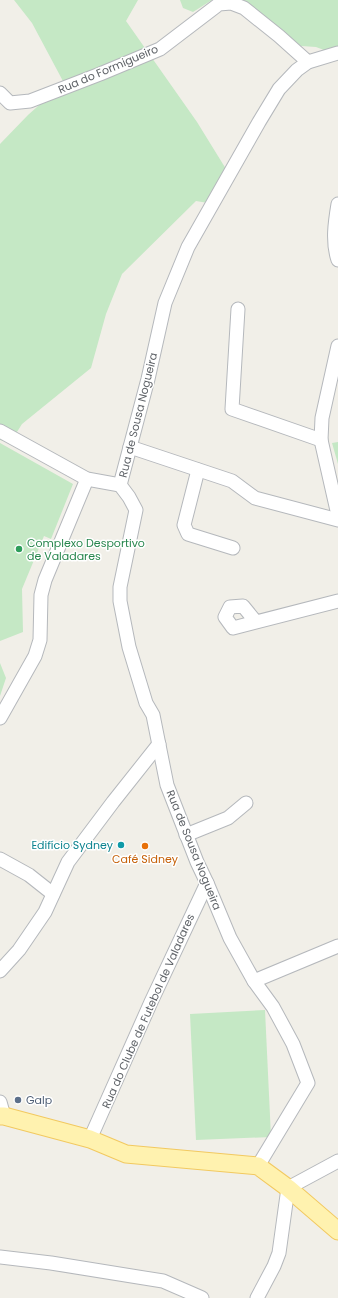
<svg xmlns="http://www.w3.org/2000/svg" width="338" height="1298" font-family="Poppins,sans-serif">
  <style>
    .green { fill: #c5e8c5 }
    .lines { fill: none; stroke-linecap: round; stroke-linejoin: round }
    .minor-casing { stroke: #b5b8bc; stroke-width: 15 }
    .major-casing { stroke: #f2c960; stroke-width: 19 }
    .minor { stroke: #fff; stroke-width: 13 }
    .major { stroke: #fff2af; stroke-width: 17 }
    .leisure-dot { fill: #2e9e5b; stroke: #fff; stroke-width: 1.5 }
    .culture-dot { fill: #0f9aa8; stroke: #fff; stroke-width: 1.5 }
    .food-dot { fill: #e8710a; stroke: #fff; stroke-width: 1.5 }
    .service-dot { fill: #5c6f8a; stroke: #fff; stroke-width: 1.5 }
    .labels { text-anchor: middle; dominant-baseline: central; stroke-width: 3; stroke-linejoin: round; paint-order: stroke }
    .street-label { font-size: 11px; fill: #5f6368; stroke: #fff }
    .leisure-label { font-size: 11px; fill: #27864d; stroke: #fff; text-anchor: start }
    .culture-label { font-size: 11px; fill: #0d838f; stroke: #fff; text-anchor: end }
    .food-label { font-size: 11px; fill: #c56008; stroke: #fff }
    .service-label { font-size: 11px; fill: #4e5e75; stroke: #fff; text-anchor: start }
  </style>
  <rect width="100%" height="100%" fill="#f1efe8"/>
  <g class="green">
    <path d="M14 0H138L126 21 197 122 226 169 208 203 196 201 122 274 106 314 91 368 22 424 10 443 0 440V144L28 115 64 83 32 23Z"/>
    <path d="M180 0H212L193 12 183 8Z"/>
    <path d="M239 0H338V51L332 53 316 47 301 46 287 40 264 15Z"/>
    <path d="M338 442V464L332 443Z"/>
    <path d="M0 443 73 484 51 539 44 536 22 589 23 632 0 641Z"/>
    <path d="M0 663 6 678 0 696Z"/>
    <path d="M265 1010 271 1137 196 1140 190 1014Z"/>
  </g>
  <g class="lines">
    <defs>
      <g id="minor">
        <path d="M0 93 10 103 30 101 100 74 160 49 219 4 231 3 244 8 279 36 308 62"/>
        <path d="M338 204C335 222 332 242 338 260"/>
        <path d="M238 309 232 409 321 440"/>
        <path d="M338 346 322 418 321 440 338 515"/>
        <path d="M0 431 87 479 120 485"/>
        <path d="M130 447 232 481 255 498 338 520"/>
        <path d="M198 470 184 525 188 534 233 548"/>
        <path d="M120 485 129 497 136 510 120 587V601L129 647 146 703 153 715 167 785 197 862 207 883 230 938 254 981 273 1007 293 1044 308 1083 258 1166"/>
        <path d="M120 485 148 379 165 303 188 247 259 122 279 89 297 70 308 62 338 53"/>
        <path d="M256 622 243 606 230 607 225 617 233 628 338 601"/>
        <path d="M0 718 35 656 40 640 41 595 45 580 87 479"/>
        <path d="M186 835 228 818 246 803"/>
        <path d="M0 859 29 875 53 894"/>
        <path d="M0 971 19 950 45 912 68 862 113 802 159 744"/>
        <path d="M254 981 338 946"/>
        <path d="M0 1102 4 1116"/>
        <path d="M90 1139 151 1002 207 883"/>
        <path d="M0 1257 51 1263 163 1281 202 1298"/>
        <path d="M257 1298 274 1266 279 1253 288 1188 338 1161"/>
      </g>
      <path id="major" d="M0 1116H4L90 1139 126 1154 258 1166 288 1188 338 1231"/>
    </defs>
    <use href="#minor" class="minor-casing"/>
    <use href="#major" class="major-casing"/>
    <use href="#minor" class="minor"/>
    <use href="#major" class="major"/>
  </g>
  <circle class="leisure-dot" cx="19" cy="549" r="4"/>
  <circle class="culture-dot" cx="121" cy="845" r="4"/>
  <circle class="food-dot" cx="145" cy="846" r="4"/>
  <circle class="service-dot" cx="18" cy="1100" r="4"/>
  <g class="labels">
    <g class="street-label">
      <text transform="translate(108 69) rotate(-23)">Rua do Formigueiro</text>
      <text transform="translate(138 415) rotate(-76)">Rua de Sousa Nogueira</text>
      <text transform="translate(194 850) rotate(68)">Rua de Sousa Nogueira</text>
      <text transform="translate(148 1011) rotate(-66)">Rua do Clube de Futebol de Valadares</text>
    </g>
    <g class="leisure-label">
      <text x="27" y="543">Complexo Desportivo<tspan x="27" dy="13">de Valadares</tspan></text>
    </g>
    <g class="culture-label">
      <text x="113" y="845">Edifício Sydney</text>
    </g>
    <g class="food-label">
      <text x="145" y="859">Café Sidney</text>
    </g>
    <g class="service-label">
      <text x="26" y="1100">Galp</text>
    </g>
  </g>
</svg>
